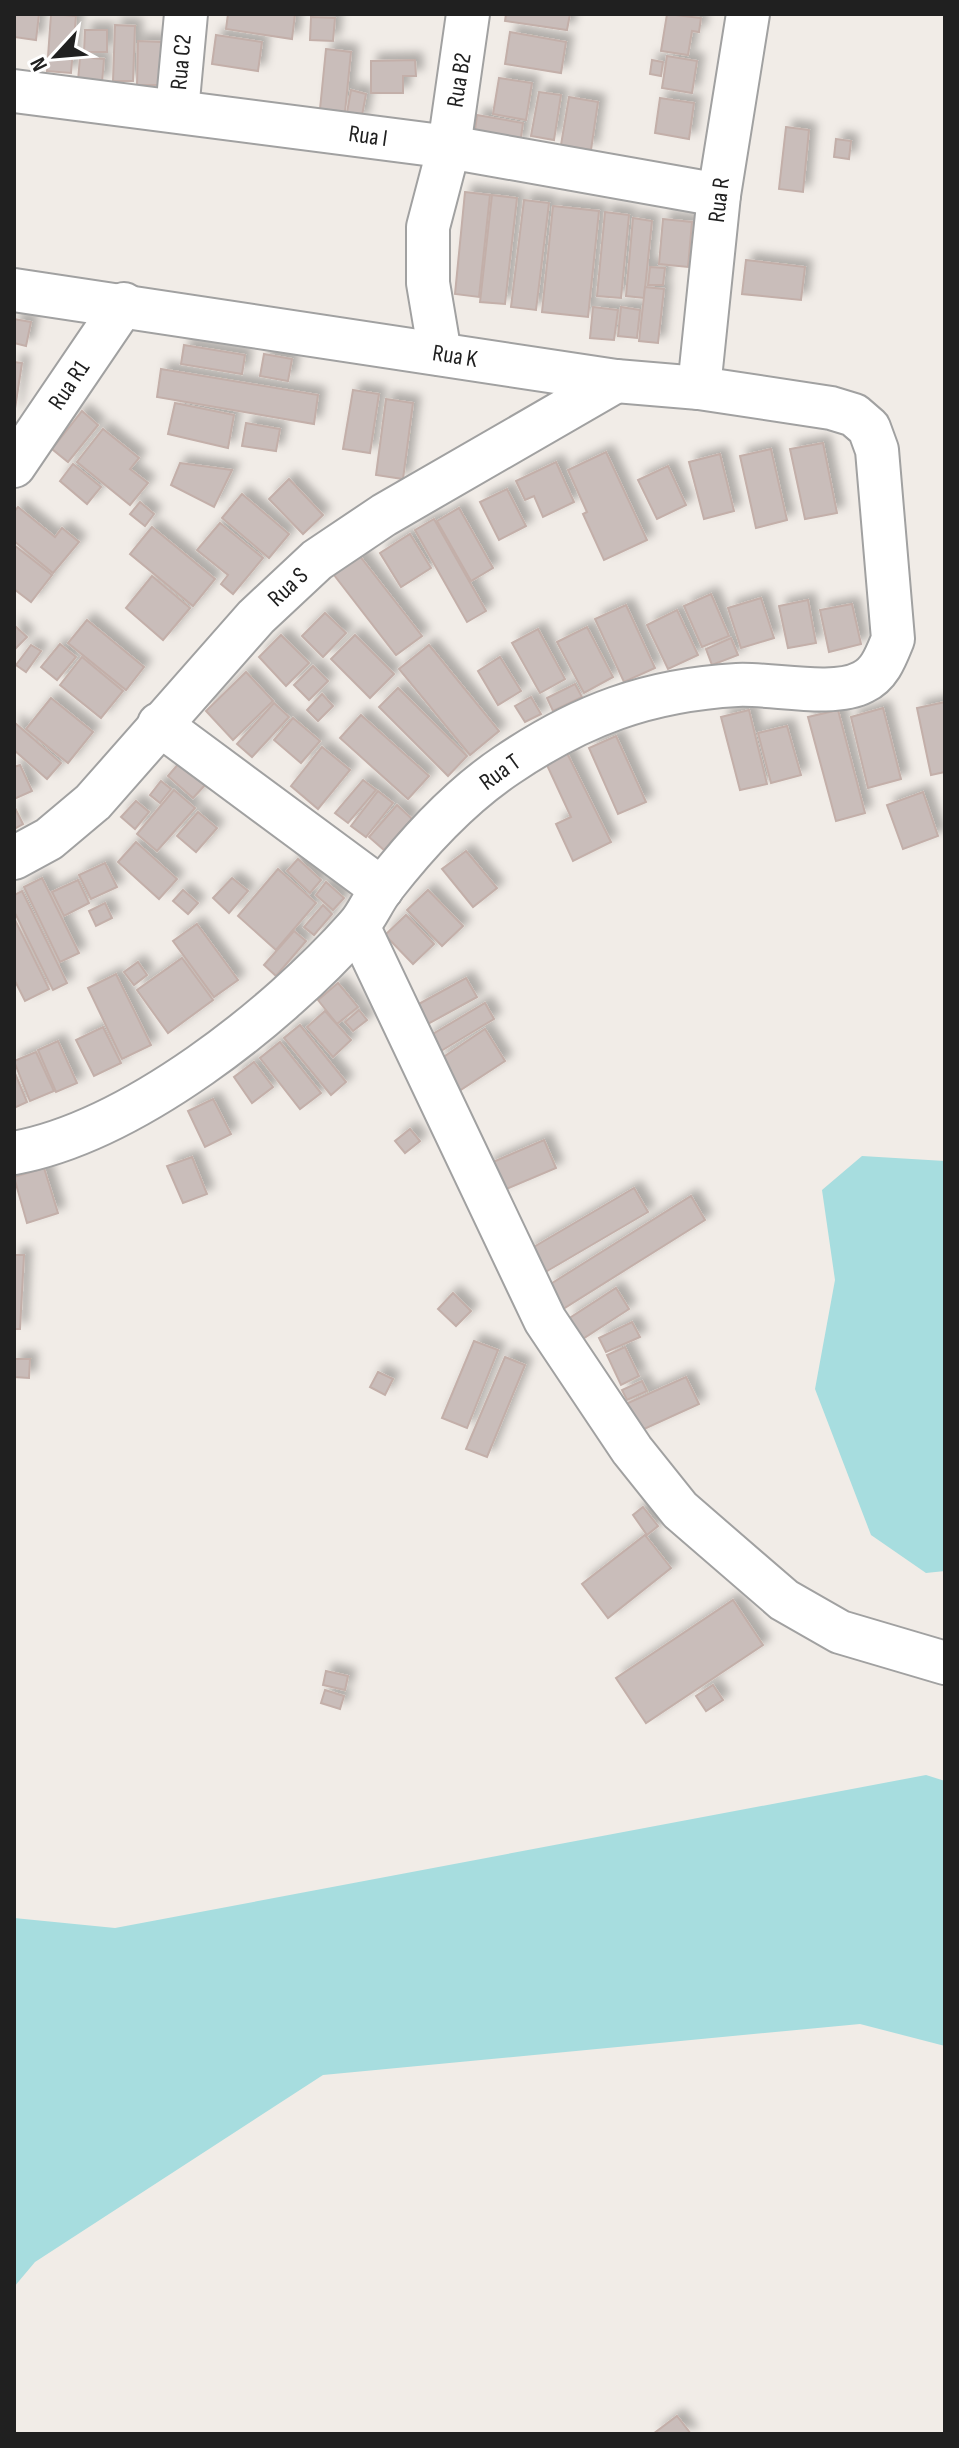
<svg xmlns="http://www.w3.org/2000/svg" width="959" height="2448" font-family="'Sofia Sans Condensed',sans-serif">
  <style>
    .water { fill: #a7dddf }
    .building { fill: #c9bdba; stroke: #c3afa9; stroke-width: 2; filter: url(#shadow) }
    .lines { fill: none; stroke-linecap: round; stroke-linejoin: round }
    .minor-casing { stroke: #a1a1a1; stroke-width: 46 }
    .minor { stroke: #fff; stroke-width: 42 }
    .labels { text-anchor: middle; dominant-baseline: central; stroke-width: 8; stroke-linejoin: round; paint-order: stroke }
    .street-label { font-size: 24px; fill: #202020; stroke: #fff }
  </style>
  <defs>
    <filter id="shadow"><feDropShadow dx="7" dy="-7" stdDeviation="4" flood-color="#0004"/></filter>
  </defs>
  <rect width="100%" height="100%" fill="#f1ece7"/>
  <g class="water">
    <path d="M862 1156 945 1161V1571L926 1573 871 1535 815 1389 835 1280 822 1190Z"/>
    <path d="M926 1775 945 1781V2046L860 2024 323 2075 35 2262 14 2287V1918L115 1928Z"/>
  </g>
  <g class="building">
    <path d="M14 14H39L36 40 14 37Z"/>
    <path d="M51 14 76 16 71 73 47 71Z"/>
    <path d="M228 14H295L292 39 226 29Z"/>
    <path d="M506 14H570L567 30 505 21Z"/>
    <path d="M667 14 701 18 699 32 692 31 688 55 661 51Z"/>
    <path d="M311 17 335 18 333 41 310 40Z"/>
    <path d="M115 25 135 26 133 81H113Z"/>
    <path d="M85 30H107V52H84Z"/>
    <path d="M510 32 566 42 561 73 505 64Z"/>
    <path d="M216 35 262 42 258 71 212 64Z"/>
    <path d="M138 41 161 42V85H137Z"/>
    <path d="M326 49 351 52 345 112 320 109Z"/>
    <path d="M667 56 697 61 692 93 662 88Z"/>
    <path d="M80 57 104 59 102 83 78 81Z"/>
    <path d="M415 60 416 76H403V93H371V61Z"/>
    <path d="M652 60 663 62 661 76 650 74Z"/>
    <path d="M499 78 532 83 526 120 493 114Z"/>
    <path d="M351 90 366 94 361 121 346 118Z"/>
    <path d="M539 92 561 95 554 140 531 136Z"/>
    <path d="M569 97 598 102 591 150 561 145Z"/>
    <path d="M660 98 694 103 689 139 655 133Z"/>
    <path d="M477 115 523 123 520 145 474 138Z"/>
    <path d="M786 127 809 130 803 192 779 189Z"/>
    <path d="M836 139 851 141 849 159 834 157Z"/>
    <path d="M465 192 490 195 479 297 455 294Z"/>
    <path d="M492 195 517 198 505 304 480 302Z"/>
    <path d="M524 200 549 203 536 310 511 307Z"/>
    <path d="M553 206 599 211 588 317 542 312Z"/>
    <path d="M605 212 629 215 621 298 597 296Z"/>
    <path d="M633 218 652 221 644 298 626 296Z"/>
    <path d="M663 219 692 222 688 267 659 264Z"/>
    <path d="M746 260 805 267 801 300 742 294Z"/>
    <path d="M650 267 665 268 663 285H648Z"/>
    <path d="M645 287 664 289 658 343 639 341Z"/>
    <path d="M593 307 618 310 614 340 590 338Z"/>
    <path d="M621 307 640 310 637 338 618 336Z"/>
    <path d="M14 319 31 322 26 346 14 343Z"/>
    <path d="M184 345 245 355 242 374 181 364Z"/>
    <path d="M264 354 292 359 288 381 260 376Z"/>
    <path d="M14 362 22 363 14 415Z"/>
    <path d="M161 369 318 395 314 424 157 397Z"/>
    <path d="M353 390 379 394 370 453 343 449Z"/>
    <path d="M386 399 413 403 403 479 376 475Z"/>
    <path d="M175 403 234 415 228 448 168 434Z"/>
    <path d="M82 411 98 425 68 462 52 449Z"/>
    <path d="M246 423 280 429 276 451 242 446Z"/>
    <path d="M103 429 139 458 130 469 148 483 130 505 77 462Z"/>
    <path d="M823 443 837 513 805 519 790 449Z"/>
    <path d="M771 449 787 520 756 528 740 456Z"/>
    <path d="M606 452 647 540 604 560 583 514 587 512 568 470Z"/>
    <path d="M720 454 734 511 704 519 689 462Z"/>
    <path d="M556 462 574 502 543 517 534 496 525 500 516 481Z"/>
    <path d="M180 463 232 470 214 507 171 485Z"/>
    <path d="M73 464 101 487 87 504 60 481Z"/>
    <path d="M668 466 686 505 657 519 638 480Z"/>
    <path d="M289 479 323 515 303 534 269 499Z"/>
    <path d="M507 489 526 526 499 540 480 502Z"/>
    <path d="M242 494 289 534 269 558 222 518Z"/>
    <path d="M140 502 154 514 145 526 130 514Z"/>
    <path d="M18 507 55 537 62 528 79 542 53 573 14 541V512Z"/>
    <path d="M459 508 493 568 471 581 437 521Z"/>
    <path d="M434 519 486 611 467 622 415 530Z"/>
    <path d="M220 523 263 558 233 594 221 584 228 575 197 550Z"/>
    <path d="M152 527 215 579 193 606 130 554Z"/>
    <path d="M410 534 431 568 401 587 380 553Z"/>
    <path d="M14 545 52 575 31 602 14 589Z"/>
    <path d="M359 555 422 636 396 655 334 575Z"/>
    <path d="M152 576 190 608 163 640 126 608Z"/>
    <path d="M711 594 729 636 702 647 684 606Z"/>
    <path d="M761 598 774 638 741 648 728 608Z"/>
    <path d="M808 600 816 643 788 648 779 606Z"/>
    <path d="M852 604 861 644 829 652 820 610Z"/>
    <path d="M626 605 655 668 624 682 595 619Z"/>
    <path d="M677 610 698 655 668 669 647 625Z"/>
    <path d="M325 613 346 633 323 657 302 636Z"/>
    <path d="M87 620 144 667 126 690 68 643Z"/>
    <path d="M14 625 27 637 14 650Z"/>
    <path d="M587 627 613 677 584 693 557 642Z"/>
    <path d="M538 629 565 679 540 693 512 643Z"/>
    <path d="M281 635 309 663 286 686 259 657Z"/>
    <path d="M355 635 394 674 370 698 331 659Z"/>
    <path d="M731 638 738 655 712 665 706 649Z"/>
    <path d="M60 644 76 657 57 680 41 667Z"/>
    <path d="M31 645 41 651 26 672 16 665Z"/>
    <path d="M429 645 499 731 470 755 399 669Z"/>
    <path d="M82 657 123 691 101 718 60 685Z"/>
    <path d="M500 657 521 691 498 705 478 671Z"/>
    <path d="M313 666 328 681 309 700 294 685Z"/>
    <path d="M246 672 273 701 233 740 206 711Z"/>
    <path d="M575 684 582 697 553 711 547 698Z"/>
    <path d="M398 688 467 756 448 776 379 707Z"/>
    <path d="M322 694 333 706 318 721 307 710Z"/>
    <path d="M531 697 541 714 525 722 515 706Z"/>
    <path d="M51 698 93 732 68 763 26 729Z"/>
    <path d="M945 702V772L931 775 917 708Z"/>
    <path d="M274 703 289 717 252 757 237 744Z"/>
    <path d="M883 708 901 779 868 788 851 717Z"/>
    <path d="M749 710 767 784 740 790 721 717Z"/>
    <path d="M838 710 865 813 836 821 808 717Z"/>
    <path d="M361 715 429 776 408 799 340 738Z"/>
    <path d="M293 718 320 741 301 763 274 740Z"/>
    <path d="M14 722 61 763 47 779 14 750Z"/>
    <path d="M787 726 801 775 771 783 758 733Z"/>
    <path d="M616 736 646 802 618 814 589 748Z"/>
    <path d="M322 747 350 770 318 809 291 786Z"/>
    <path d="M567 753 611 842 573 861 556 824 571 817 546 763Z"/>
    <path d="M180 762 206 784 193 798 168 776Z"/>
    <path d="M20 765 32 791 14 799V767Z"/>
    <path d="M363 780 376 790 348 823 335 813Z"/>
    <path d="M161 781 171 789 160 803 150 795Z"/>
    <path d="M174 790 195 808 157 851 137 834Z"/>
    <path d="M378 791 393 803 366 837 351 826Z"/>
    <path d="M923 792 938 836 903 849 887 805Z"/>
    <path d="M136 801 149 812 135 829 121 817Z"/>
    <path d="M397 805 412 819 384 850 369 837Z"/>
    <path d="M14 806 23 824 14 829Z"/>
    <path d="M198 812 217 828 196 852 177 836Z"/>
    <path d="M136 842 177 879 159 899 118 862Z"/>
    <path d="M466 851 497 888 473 907 442 869Z"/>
    <path d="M298 859 321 880 310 893 287 871Z"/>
    <path d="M105 863 117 887 91 899 79 875Z"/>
    <path d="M278 869 316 903 276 950 238 916Z"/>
    <path d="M42 878 79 953 60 962 24 887Z"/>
    <path d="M232 878 248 891 229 913 213 898Z"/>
    <path d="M78 880 89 903 64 916 52 892Z"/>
    <path d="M326 882 344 898 333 910 316 895Z"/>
    <path d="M183 890 198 903 188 914 173 901Z"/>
    <path d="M428 890 463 926 442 946 407 910Z"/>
    <path d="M22 891 67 983 53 990 14 911V895Z"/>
    <path d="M105 903 112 918 96 926 89 911Z"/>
    <path d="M323 905 332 914 314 935 304 927Z"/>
    <path d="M406 915 434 944 413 964 385 935Z"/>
    <path d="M14 918 49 989 25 1001 14 979Z"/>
    <path d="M197 924 238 980 214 997 173 941Z"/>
    <path d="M294 931 306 941 276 976 264 965Z"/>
    <path d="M182 958 213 1000 168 1033 137 990Z"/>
    <path d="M138 962 147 975 134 985 124 972Z"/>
    <path d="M116 974 151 1045 122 1059 88 988Z"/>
    <path d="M466 978 477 997 428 1024 417 1005Z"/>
    <path d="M338 983 358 1007 337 1024 318 1000Z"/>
    <path d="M485 1003 494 1019 436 1054 426 1038Z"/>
    <path d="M359 1010 367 1020 353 1031 345 1022Z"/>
    <path d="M325 1011 351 1040 333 1057 307 1027Z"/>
    <path d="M300 1025 346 1082 331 1095 284 1038Z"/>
    <path d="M103 1027 121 1063 94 1076 76 1040Z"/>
    <path d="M485 1029 505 1061 459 1091 439 1060Z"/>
    <path d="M58 1041 77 1083 56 1092 38 1050Z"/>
    <path d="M280 1042 321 1093 300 1109 260 1058Z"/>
    <path d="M36 1052 54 1091 30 1101 14 1061Z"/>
    <path d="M254 1062 273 1087 252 1103 234 1077Z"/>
    <path d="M14 1071 27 1102 14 1108Z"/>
    <path d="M213 1099 231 1134 205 1147 188 1111Z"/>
    <path d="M410 1129 420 1141 405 1153 395 1141Z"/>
    <path d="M544 1140 556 1168 497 1193 486 1165Z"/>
    <path d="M192 1157 207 1194 183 1203 167 1166Z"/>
    <path d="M44 1168 58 1213 27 1223 14 1177Z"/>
    <path d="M634 1188 648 1212 542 1274 527 1251Z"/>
    <path d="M691 1196 705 1220 563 1309 549 1285Z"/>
    <path d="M14 1255H24L20 1329H14Z"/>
    <path d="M616 1288 629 1309 581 1340 568 1319Z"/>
    <path d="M453 1293 471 1311 456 1326 438 1309Z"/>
    <path d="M632 1322 640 1337 606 1352 599 1338Z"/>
    <path d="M474 1341 498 1350 467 1428 442 1418Z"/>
    <path d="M625 1347 639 1376 621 1385 607 1355Z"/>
    <path d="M505 1357 525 1365 487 1457 466 1449Z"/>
    <path d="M14 1359H30L29 1378 14 1377Z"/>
    <path d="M378 1372 393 1379 385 1395 370 1387Z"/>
    <path d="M686 1377 699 1404 631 1435 619 1407Z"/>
    <path d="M642 1381 647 1391 627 1400 622 1390Z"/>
    <path d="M643 1507 658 1526 647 1535 633 1515Z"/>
    <path d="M645 1535 671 1568 608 1618 582 1584Z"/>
    <path d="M733 1600 763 1645 646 1723 616 1678Z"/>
    <path d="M326 1671 348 1676 345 1690 323 1685Z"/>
    <path d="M713 1685 723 1700 706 1711 696 1696Z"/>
    <path d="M325 1690 344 1696 340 1709 321 1703Z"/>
    <path d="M677 2416 691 2434H653Z"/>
  </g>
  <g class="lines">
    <defs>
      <g id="minor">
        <path d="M14 91 449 147 719 195"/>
        <path d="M177 111 186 14"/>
        <path d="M14 290 616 381 699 388 831 408 854 415 869 428 877 450 893 639C886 656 880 674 863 682 833 698 772 683 737 685 648 690 581 715 507 765 459 797 418 842 383 887 373 900 367 916 357 927 277 1017 133 1131 14 1153"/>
        <path d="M440 354 428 283V227L449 147 468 14"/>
        <path d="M699 388 719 195 748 14"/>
        <path d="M14 466 124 304"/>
        <path d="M159 724 382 889"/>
        <path d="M14 858 49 839 93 802 256 617 317 560 384 515 616 381"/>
        <path d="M358 926 545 1320 632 1450 680 1510 784 1600 840 1632 945 1663"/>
      </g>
    </defs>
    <use href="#minor" class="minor-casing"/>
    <use href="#minor" class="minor"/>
  </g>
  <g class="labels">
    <g class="street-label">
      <text transform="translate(181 62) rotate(-85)">Rua C2</text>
      <text transform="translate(459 80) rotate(-81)">Rua B2</text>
      <text transform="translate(368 136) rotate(8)">Rua I</text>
      <text transform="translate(719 200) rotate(-83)">Rua R</text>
      <text transform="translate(455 356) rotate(9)">Rua K</text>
      <text transform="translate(69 385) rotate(-56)">Rua R1</text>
      <text transform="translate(288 587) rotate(-43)">Rua S</text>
      <text transform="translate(500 772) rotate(-36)">Rua T</text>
    </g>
  </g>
  <rect width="959" height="2448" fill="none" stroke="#202020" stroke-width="32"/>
  <g transform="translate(56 56) rotate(244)" stroke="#ffffff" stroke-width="6" paint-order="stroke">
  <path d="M0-6L14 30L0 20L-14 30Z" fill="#202020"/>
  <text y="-12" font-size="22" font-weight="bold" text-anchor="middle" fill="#202020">N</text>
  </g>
</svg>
